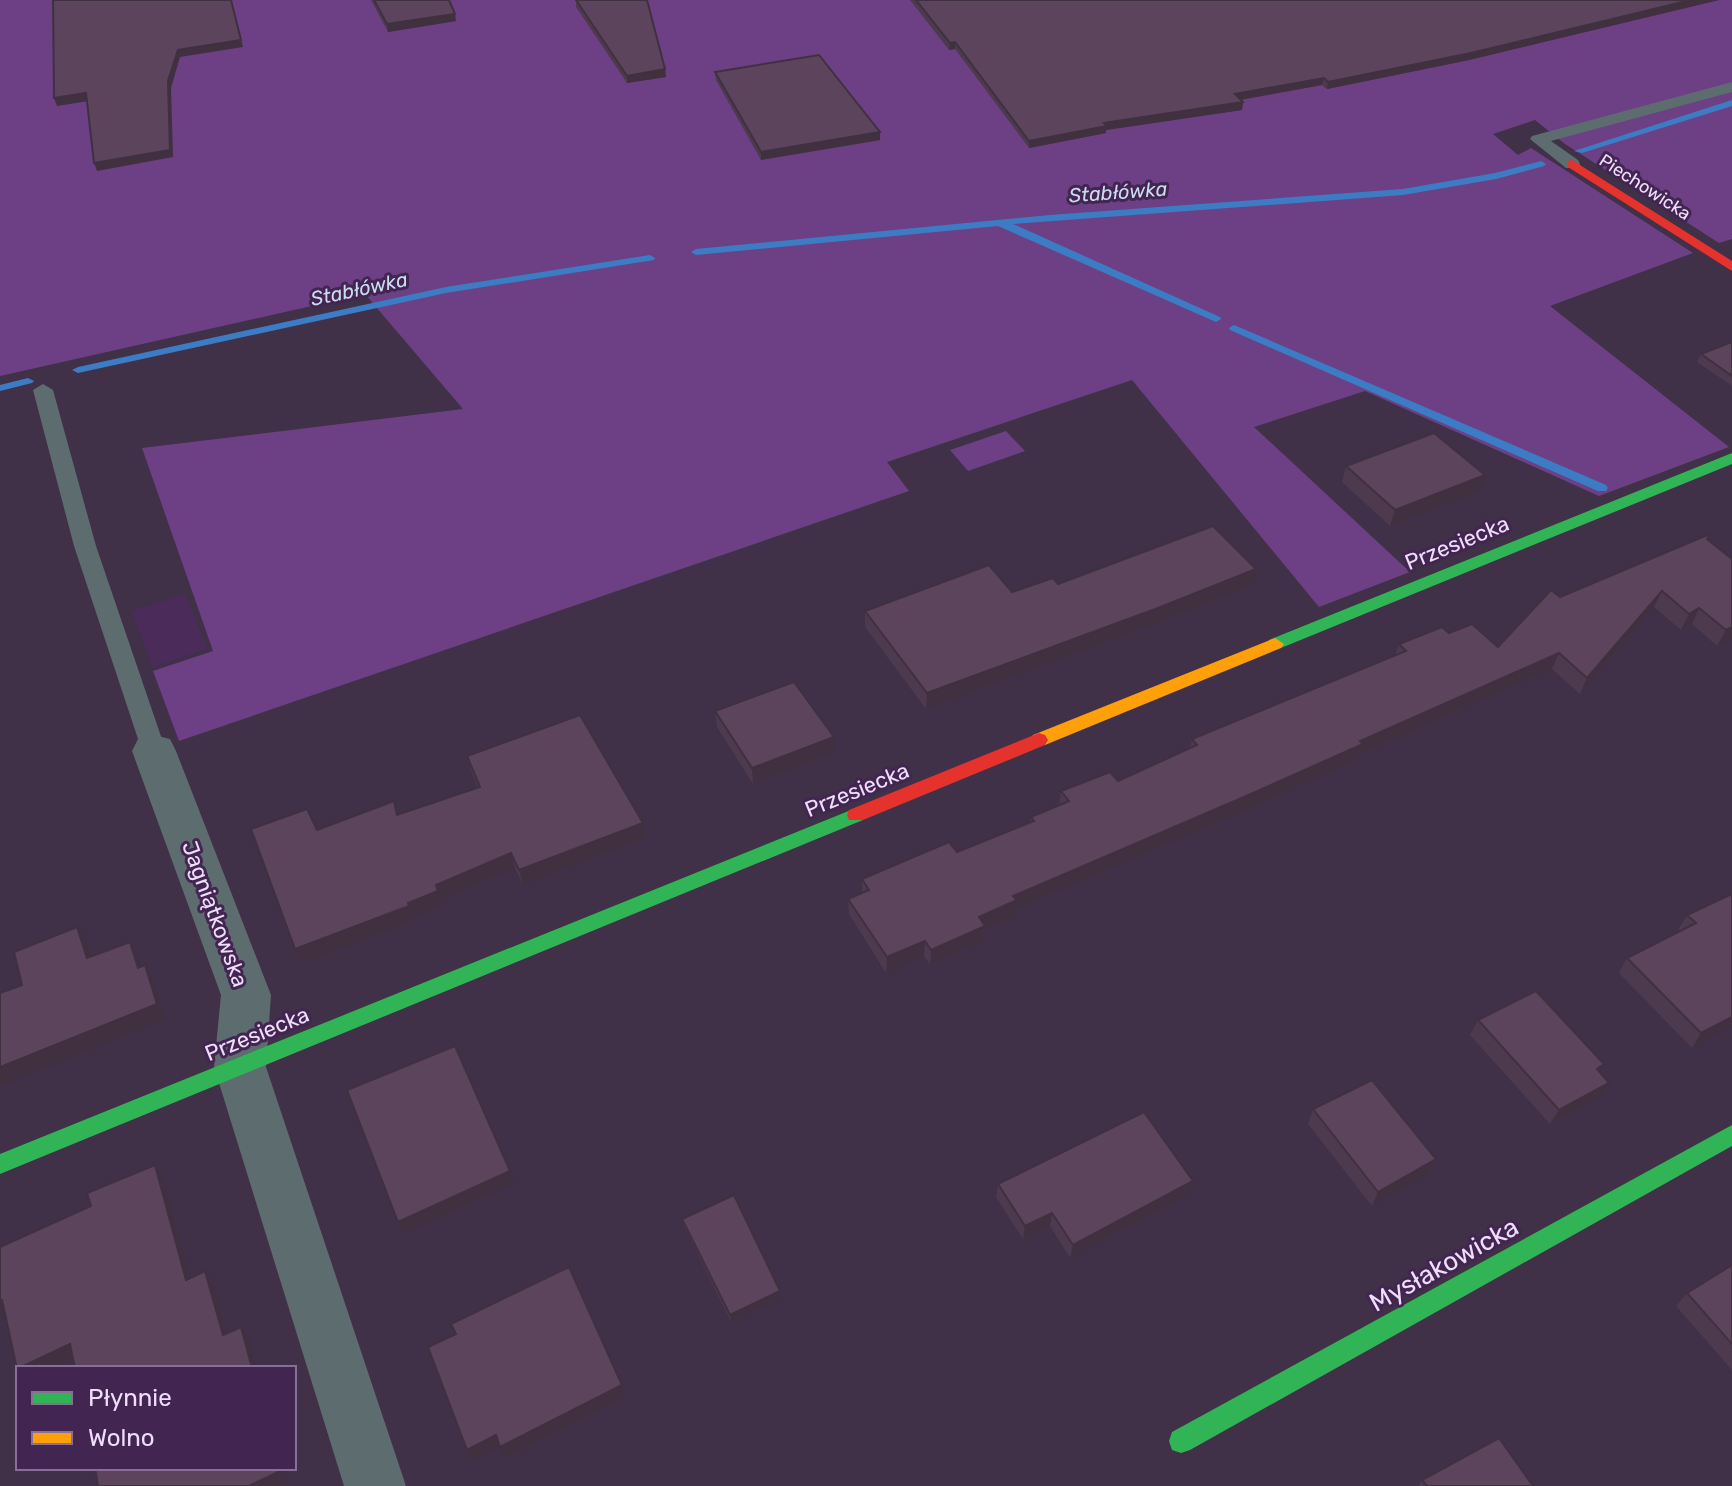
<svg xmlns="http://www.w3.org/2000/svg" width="1732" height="1486" font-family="Rubik,sans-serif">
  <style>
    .built { fill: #4a2b5a }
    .green { fill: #6d4085 }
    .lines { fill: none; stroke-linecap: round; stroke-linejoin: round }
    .stream { fill: #3c7cc5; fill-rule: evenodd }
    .lane { fill: #5d6c6f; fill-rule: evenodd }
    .street { fill: #5d6c6f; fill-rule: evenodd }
    .fast { fill: #30b455; fill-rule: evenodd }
    .slow { fill: #ff9f0a; fill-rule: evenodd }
    .jam { fill: #e5322d; fill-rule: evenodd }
    .wall { fill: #4e3a4f }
    .shaded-wall { fill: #403040 }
    .building { fill: #5b445c; stroke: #403040; stroke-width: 2 }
    .labels { text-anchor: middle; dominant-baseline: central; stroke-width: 6; stroke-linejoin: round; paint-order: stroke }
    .far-street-label { font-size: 18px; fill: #efdefa; stroke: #432552 }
    .far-water-label { font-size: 20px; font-style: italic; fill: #cbdcf0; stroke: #432552 }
    .street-label { font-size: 22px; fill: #efdefa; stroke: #432552 }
    .near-street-label { font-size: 26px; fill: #efdefa; stroke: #432552 }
  </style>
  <rect width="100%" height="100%" fill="#403048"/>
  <path class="built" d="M185 594 208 649 153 667 131 611Z"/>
  <g class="green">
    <path d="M0 0H1732V239L1719 243 1565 144 1535 120 1493 134 1518 155 1531 148 1693 253 1550 306 1729 447 1599 496 1365 391 1254 427 1410 572 1319 607 1132 380 887 462 909 491 179 741 153 671 213 651 142 448 463 409 365 294 0 376Z"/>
    <path d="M1006 431 1025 451 968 471 950 450Z"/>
  </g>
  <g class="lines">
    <g class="stream">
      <path d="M1732 100V106L1582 153 1574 151Z"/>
      <path d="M1541 161 1546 164 1544 166 1496 179 1403 195 1013 224 1220 317 1221 319 1216 322 998 226 696 255 691 252 696 249 1050 215 1403 189 1495 173Z"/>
      <path d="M650 255 655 258 654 260 446 293 78 373 72 370 78 367 446 287Z"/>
      <path d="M1234 325 1606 485 1608 488 1606 491H1598L1230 330 1229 328Z"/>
      <path d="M28 378 34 381 32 383 0 391V385Z"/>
    </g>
    <g class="lane">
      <path d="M1732 82V92L1551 141 1578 160 1580 164 1578 168H1566L1530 139 1532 136Z"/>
      <path d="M43 384 53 390 96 546 166 751 163 757 154 760 145 757 142 751 74 546 33 390Z"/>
    </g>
    <path class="street" d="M154 735 170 739 176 751 271 995 266 1067 406 1486H344L214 1067 221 995 132 751 138 739Z"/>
    <g class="fast">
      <path d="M1732 453V464L1281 648H1269L1266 644 1269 640Z"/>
      <path d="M856 808 863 810 865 815 863 820 0 1174V1154Z"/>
      <path d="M1732 1125V1146L1190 1450 1181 1453 1172 1450 1169 1441 1172 1432Z"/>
    </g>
    <path class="slow" d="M1275 638 1284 644 1281 648 1045 745H1033L1030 740 1033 735Z"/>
    <g class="jam">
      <path d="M1572 160 1732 261V271L1568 167V161Z"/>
      <path d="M1039 733 1045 735 1048 740 1045 745 863 820H849L847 815 849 810Z"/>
    </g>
  </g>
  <g class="wall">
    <path d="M371 0H449L456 21 388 32Z"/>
    <path d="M576 0 665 69 666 77 627 83 576 7Z"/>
    <path d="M910 0H1719L1469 60 1327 89 1322 85 1241 100 1243 102 1242 110 1106 130V133L1029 148 955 49 949 50Z"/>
    <path d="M715 72 880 132V140L761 160 716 80Z"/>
    <path d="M1732 342V386L1697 362 1701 354Z"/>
    <path d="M1346 466 1479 491 1390 526 1342 482Z"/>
    <path d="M1709 541 1732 639 1717 646 1692 624 1681 630 1654 607 1580 694 1552 669 1359 755 1358 760 1240 813 1016 909 1015 916 985 929 984 941 930 965 924 956 886 973 849 914 848 899 862 893V879L957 852 1030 822 1031 817 1059 805 1061 791 1118 781 1190 748 1192 739 1395 655 1399 644 1449 633 1498 647 1560 597Z"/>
    <path d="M1058 584 1253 585 1155 624 926 709 865 627V611L1012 592Z"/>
    <path d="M715 711 834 753 753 784 717 727Z"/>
    <path d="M467 756 643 823 645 838 523 885 515 868 441 900 443 906 413 918 414 921 302 964 295 949 317 830 398 815 478 788 471 771Z"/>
    <path d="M1732 894V1026L1692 1048 1619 973 1627 958 1680 931 1678 930 1687 915Z"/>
    <path d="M1478 1020 1599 1072 1600 1097 1550 1124 1470 1035Z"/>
    <path d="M1313 1109 1436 1159 1429 1173 1372 1206 1308 1124Z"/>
    <path d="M1193 1181 1189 1194 1070 1258 1050 1226 1023 1239 996 1197 998 1184Z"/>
    <path d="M682 1219 780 1291 781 1298 731 1322 684 1226Z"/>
    <path d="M1732 1265V1370L1676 1306 1687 1293Z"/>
    <path d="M1422 1480 1533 1486H1418Z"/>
  </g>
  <g class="shaded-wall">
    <path d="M231 0 243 47 180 57 171 88 173 157 97 171 94 163 168 81 178 50Z"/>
    <path d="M1691 0H1719L1469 60 1327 89 1328 82Z"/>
    <path d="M455 14 456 21 388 32 387 24Z"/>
    <path d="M955 42V49L949 50 950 43Z"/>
    <path d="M665 69 666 77 627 83V76Z"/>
    <path d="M1324 78 1322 85 1233 101 1235 94Z"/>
    <path d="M86 93 89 101 57 106 54 98Z"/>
    <path d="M1243 102 1242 110 1106 130V133L1029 148V141L1104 123Z"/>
    <path d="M880 132V140L761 160V152Z"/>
    <path d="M1485 475 1479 491 1390 526 1395 510Z"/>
    <path d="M1256 569 1253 585 1155 624 926 709 927 693Z"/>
    <path d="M1662 591 1654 607 1580 694 1587 678Z"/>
    <path d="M1699 608 1692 624 1681 630 1689 614Z"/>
    <path d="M1732 627V639L1717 646 1726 630Z"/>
    <path d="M1559 653 1552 669 1359 755 1358 760 1240 813 1016 909 1015 916 985 929 984 941 930 965 931 950 979 917 1013 896Z"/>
    <path d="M834 737V753L753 784 752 768Z"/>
    <path d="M643 823 645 838 523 885 519 870Z"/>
    <path d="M511 853 515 868 441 900 443 906 413 918 408 903 436 885Z"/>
    <path d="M409 906 414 921 302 964 295 949Z"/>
    <path d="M77 927 86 942 96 973 87 958Z"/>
    <path d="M925 941 924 956 886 973 887 957Z"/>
    <path d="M130 942 138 957 146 983 138 968Z"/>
    <path d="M145 965 153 981 165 1019 0 1086V1067Z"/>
    <path d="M1732 1017V1026L1692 1048 1701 1033Z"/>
    <path d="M1609 1083 1600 1097 1550 1124 1559 1110Z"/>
    <path d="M1436 1159 1429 1173 1372 1206 1378 1192Z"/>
    <path d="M155 1165 163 1178 194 1292 186 1280Z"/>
    <path d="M510 1171 514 1183 403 1234 398 1222Z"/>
    <path d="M1193 1181 1189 1194 1070 1258 1073 1245Z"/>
    <path d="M1052 1213 1050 1226 1023 1239 1025 1226Z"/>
    <path d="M205 1271 213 1283 231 1347 223 1335Z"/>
    <path d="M780 1291 781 1298 731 1322 730 1315Z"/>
    <path d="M2 1300 12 1312 0 1318V1301Z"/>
    <path d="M241 1327 249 1339 257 1368H252Z"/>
    <path d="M70 1344 80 1356 54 1368H19Z"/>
    <path d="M622 1385 625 1397 505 1458 500 1447Z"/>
    <path d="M496 1435 501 1446 472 1461 467 1450Z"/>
    <path d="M279 1468H284L288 1482 280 1486H249Z"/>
  </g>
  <g class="building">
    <path d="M53 0H231L241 40 178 50 168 81 170 150 94 163 86 93 54 98Z"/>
    <path d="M374 0H449L455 14 387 24Z"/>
    <path d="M576 0H647L665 69 627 76Z"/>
    <path d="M916 0H1691L1471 53 1328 82 1324 78 1235 94 1243 102 1104 123 1107 126 1029 141 955 42 950 43Z"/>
    <path d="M819 55 880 132 761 152 715 72Z"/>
    <path d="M1732 342V376L1701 354Z"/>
    <path d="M1434 433 1485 475 1395 510 1346 466Z"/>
    <path d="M1213 526 1256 569 1158 608 927 693 865 611 989 565 1012 592 1053 578 1058 584Z"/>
    <path d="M1712 533 1707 539 1732 559V627L1726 630 1699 608 1689 614 1662 591 1587 678 1559 653 1360 741 1363 744 1244 797 1013 896 1017 900 979 917 985 926 931 950 925 941 887 957 848 899 869 890 862 879 949 842 957 852 1034 821 1031 817 1069 801 1061 791 1110 772 1118 781 1197 745 1192 739 1406 651 1399 644 1442 627 1449 633 1472 624 1498 647 1551 590 1560 597Z"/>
    <path d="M794 682 834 737 752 768 715 711Z"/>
    <path d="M580 715 643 823 519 870 511 853 436 885 438 891 408 903 409 906 295 949 251 829 307 809 317 830 394 801 397 815 480 787 467 756Z"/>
    <path d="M1732 894V1017L1701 1033 1627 958 1696 923 1687 915Z"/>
    <path d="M77 927 87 958 130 942 138 968 145 965 157 1004 0 1067V993L22 985 14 952Z"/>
    <path d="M1536 991 1604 1064 1597 1069 1609 1083 1559 1110 1478 1020Z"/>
    <path d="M455 1046 510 1171 398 1222 347 1090Z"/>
    <path d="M1372 1080 1436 1159 1378 1192 1313 1109Z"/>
    <path d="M1144 1112 1193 1181 1073 1245 1052 1213 1025 1226 998 1184Z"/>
    <path d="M155 1165 186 1280 205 1271 223 1335 241 1327 252 1368H75L70 1344 17 1369 2 1300 0 1301V1247L91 1206 87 1193Z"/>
    <path d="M734 1195 780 1291 730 1315 682 1219Z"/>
    <path d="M1732 1265V1344L1687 1293Z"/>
    <path d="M569 1267 622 1385 500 1447 496 1435 467 1450 428 1347 456 1334 451 1324Z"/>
    <path d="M1499 1438 1533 1486H1427L1422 1480Z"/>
    <path d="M95 1468H279L280 1471 249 1486H98Z"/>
  </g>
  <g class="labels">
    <g class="far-street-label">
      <text transform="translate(1645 187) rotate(33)">Piechowicka</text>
    </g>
    <g class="far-water-label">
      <text transform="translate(1118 192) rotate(-4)">Stabłówka</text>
      <text transform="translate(359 289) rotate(-12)">Stabłówka</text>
    </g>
    <g class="street-label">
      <text transform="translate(1457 543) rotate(-22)">Przesiecka</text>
      <text transform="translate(857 790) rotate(-22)">Przesiecka</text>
      <text transform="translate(215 914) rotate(70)">Jagniątkowska</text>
      <text transform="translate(257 1034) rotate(-22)">Przesiecka</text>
    </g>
    <g class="near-street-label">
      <text transform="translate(1444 1265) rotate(-29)">Mysłakowicka</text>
    </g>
  </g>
  <rect x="16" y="1366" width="280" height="104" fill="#432552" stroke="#886f95" stroke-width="2"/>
  <rect x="32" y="1392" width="40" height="12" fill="#30b455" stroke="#886f95" stroke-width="2"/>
  <text x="88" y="1406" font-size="24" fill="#efdefa">Płynnie</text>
  <rect x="32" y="1432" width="40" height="12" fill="#ff9f0a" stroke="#886f95" stroke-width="2"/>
  <text x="88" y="1446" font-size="24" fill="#efdefa">Wolno</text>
</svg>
